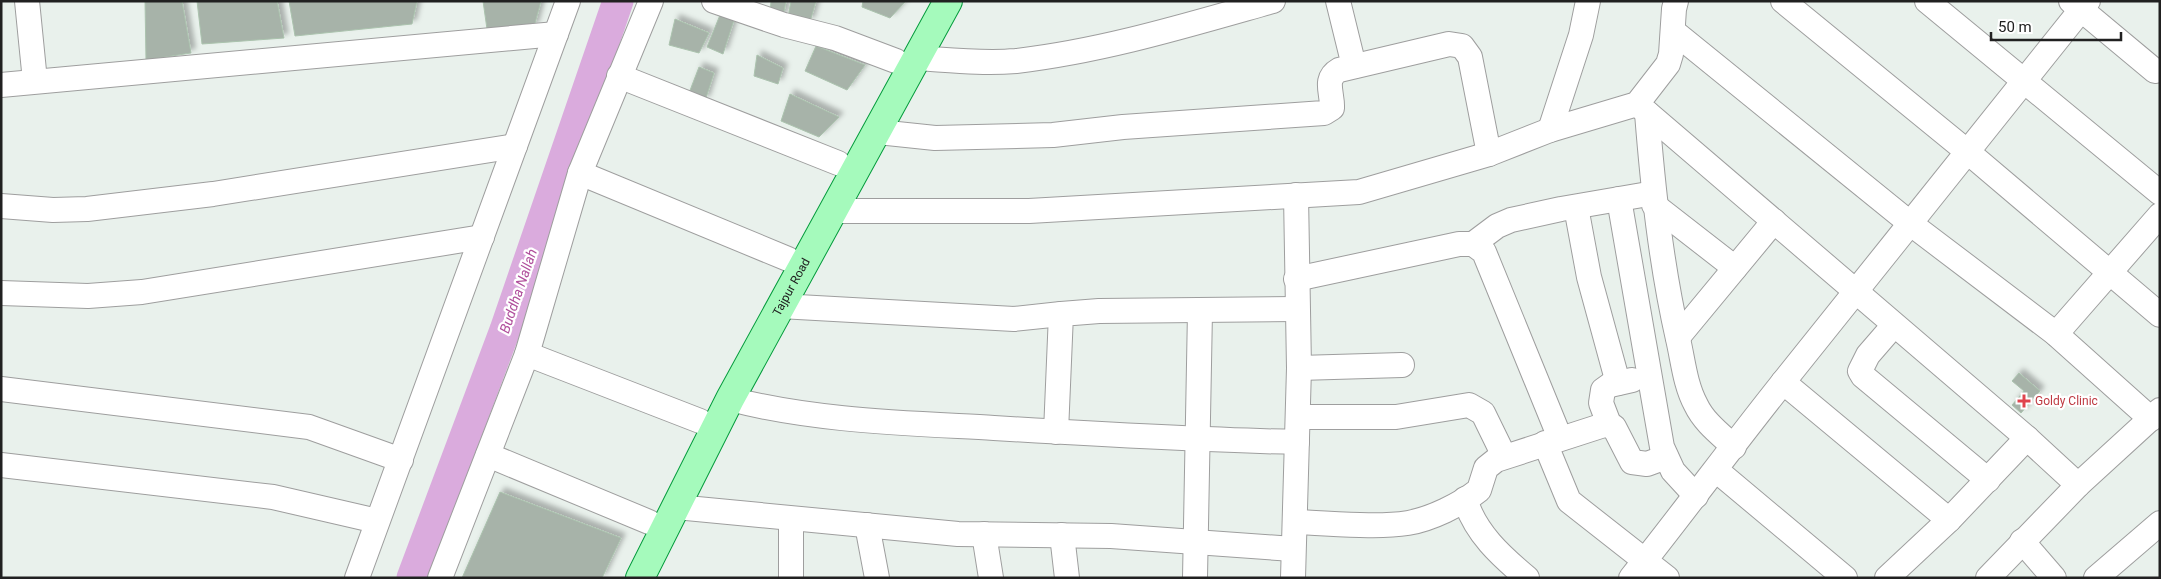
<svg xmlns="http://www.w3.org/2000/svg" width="2161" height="579" font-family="Roboto,sans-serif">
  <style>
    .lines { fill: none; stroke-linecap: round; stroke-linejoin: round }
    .river { stroke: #daabdd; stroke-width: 31 }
    .building { fill: #a7b3a9; stroke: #abc3ae; filter: url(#shadow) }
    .minor-casing { stroke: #9e9e9e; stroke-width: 26 }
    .major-casing { stroke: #049b3c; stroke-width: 30 }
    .minor { stroke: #fff; stroke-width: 24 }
    .major { stroke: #a5fabc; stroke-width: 28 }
    .health-dot { fill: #e0444e; stroke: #fff; stroke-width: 2 }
    .labels { text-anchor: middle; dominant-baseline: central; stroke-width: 4.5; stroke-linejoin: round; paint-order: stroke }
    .street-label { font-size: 12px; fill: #212121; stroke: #fff }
    .health-label { font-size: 12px; fill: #be3a42; stroke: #fff; text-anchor: start }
    .water-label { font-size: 14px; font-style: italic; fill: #b04f9c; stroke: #fff }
  </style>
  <defs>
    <filter id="shadow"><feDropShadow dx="4.5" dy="-4.5" stdDeviation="2.5" flood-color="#0004"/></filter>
  </defs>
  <rect width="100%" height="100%" fill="#e9f1ec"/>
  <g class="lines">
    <path class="river" d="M412 578 505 330 618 1"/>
  </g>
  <g class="building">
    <path d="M145 1H182L191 53 146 60Z"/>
    <path d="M197 1H277L284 38 202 44Z"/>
    <path d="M289 1H417L412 24 295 36Z"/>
    <path d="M483 1H541L534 27 487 29Z"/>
    <path d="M771 1H786L783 17 770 15Z"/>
    <path d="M791 1H816L810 22 788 17Z"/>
    <path d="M863 1H906L890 18 862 7Z"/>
    <path d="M720 15 734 20 723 54 707 47Z"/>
    <path d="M675 19 709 33 699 53 669 45Z"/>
    <path d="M816 46 865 65 847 90 805 71Z"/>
    <path d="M757 55 783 68 778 84 754 76Z"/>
    <path d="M699 67 714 73 705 101 689 93Z"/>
    <path d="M790 94 839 117 819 137 781 121Z"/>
    <path d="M2019 373 2040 391 2021 413 2012 405 2024 391 2012 381Z"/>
    <path d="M500 492 621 538 602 578H462Z"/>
  </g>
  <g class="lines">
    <defs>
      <g id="minor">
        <path d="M27 1 35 81"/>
        <path d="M714 1 784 25 835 38 896 61"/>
        <path d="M1338 1 1354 66"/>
        <path d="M1783 1 1969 153 2160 315"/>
        <path d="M1927 1 2160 193"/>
        <path d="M2071 1 2155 71"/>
        <path d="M1673 31 1911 224 2056 334 2151 419"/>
        <path d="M916 58C949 60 982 64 1016 61 1103 51 1188 25 1273 1"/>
        <path d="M619 76 838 163"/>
        <path d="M1 85 556 34"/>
        <path d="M1637 104 2027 438 2078 485"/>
        <path d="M1647 113C1653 189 1661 264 1678 339 1683 360 1685 385 1696 405 1704 422 1720 434 1734 447"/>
        <path d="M1550 130 1581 35 1588 1"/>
        <path d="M878 132 935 138 1053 135 1123 127 1324 113 1332 108C1333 94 1323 79 1339 70L1449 44 1462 46 1470 57 1489 154"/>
        <path d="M580 173 788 259"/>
        <path d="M1619 199 1662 447 1673 471 1696 496"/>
        <path d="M1654 205 1735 268"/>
        <path d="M1 206 53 210 87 209 213 194 515 146"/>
        <path d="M1576 207 1589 277 1618 383"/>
        <path d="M833 211H1029L1359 192 1489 154 1550 130 1637 104 1668 64 1671 54 1674 9 1676 1"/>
        <path d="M1473 244 1497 226 1511 220 1561 209 1654 193"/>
        <path d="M1296 279 1459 244H1473L1484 252 1560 438"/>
        <path d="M1 293 88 296 142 292 482 237"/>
        <path d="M780 306 1014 319 1061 314"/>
        <path d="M1894 325 1868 355 1860 371 1863 376 1988 480"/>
        <path d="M2056 334 2160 215"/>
        <path d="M1678 337 1774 221"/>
        <path d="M527 354 700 421"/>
        <path d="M1299 368 1402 365"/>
        <path d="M1783 382 1949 520"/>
        <path d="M1 389 309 427 401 460"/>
        <path d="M730 399C815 421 906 423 994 428 1095 434 1196 440 1297 442"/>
        <path d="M1298 417H1396L1469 405 1483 413 1504 456"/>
        <path d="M1609 424 1601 403 1603 390 1610 385 1632 380"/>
        <path d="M1056 432 1061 314 1099 311 1296 309"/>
        <path d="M1545 443 1569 501 1667 578"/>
        <path d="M488 455 649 522"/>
        <path d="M1 465 273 497 377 521"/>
        <path d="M1716 470 1845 578"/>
        <path d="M1465 499C1475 533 1501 556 1527 578"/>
        <path d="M676 507 958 534 1111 536 1293 549"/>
        <path d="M791 519V578"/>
        <path d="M1295 522C1330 523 1375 528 1408 523 1431 519 1460 505 1479 490L1486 468 1496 460 1601 426 1609 424 1614 427 1632 462 1647 464 1666 457"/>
        <path d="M867 525 877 578"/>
        <path d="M984 534 991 578"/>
        <path d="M1062 535 1067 578"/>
        <path d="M2022 541 2054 578"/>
        <path d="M357 578 568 1"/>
        <path d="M440 578 527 354 580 173 651 1"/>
        <path d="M1195 578 1200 311"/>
        <path d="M1293 578 1299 368 1296 195"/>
        <path d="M1631 578C1683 513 1732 446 1784 381 1885 254 1987 129 2088 1"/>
        <path d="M1887 578 1949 520 2027 438"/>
        <path d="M1988 578 2078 485 2160 410"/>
        <path d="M2096 578 2160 523"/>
      </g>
      <g id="major">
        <path id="s1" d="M640 578 730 399 948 1"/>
      </g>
    </defs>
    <use href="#minor" class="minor-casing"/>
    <use href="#major" class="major-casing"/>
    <use href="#minor" class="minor"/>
    <use href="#major" class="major"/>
  </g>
  <path class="health-dot" d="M2021.5 393.5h5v5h5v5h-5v5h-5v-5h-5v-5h5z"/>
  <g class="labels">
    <g class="street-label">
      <text stroke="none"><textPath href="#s1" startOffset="328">Tajpur Road</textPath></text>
    </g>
    <g class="health-label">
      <text x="2035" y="401">Goldy Clinic</text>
    </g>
    <g class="water-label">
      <text transform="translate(518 291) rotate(-71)">Buddha Nallah</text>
    </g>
  </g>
  <rect width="2161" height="579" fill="none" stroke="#212121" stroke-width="5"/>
  <path d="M1991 32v8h130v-8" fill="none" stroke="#212121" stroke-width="2.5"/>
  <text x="1998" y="32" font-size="15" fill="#212121" stroke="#ffffff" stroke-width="4" paint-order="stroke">50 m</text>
</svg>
